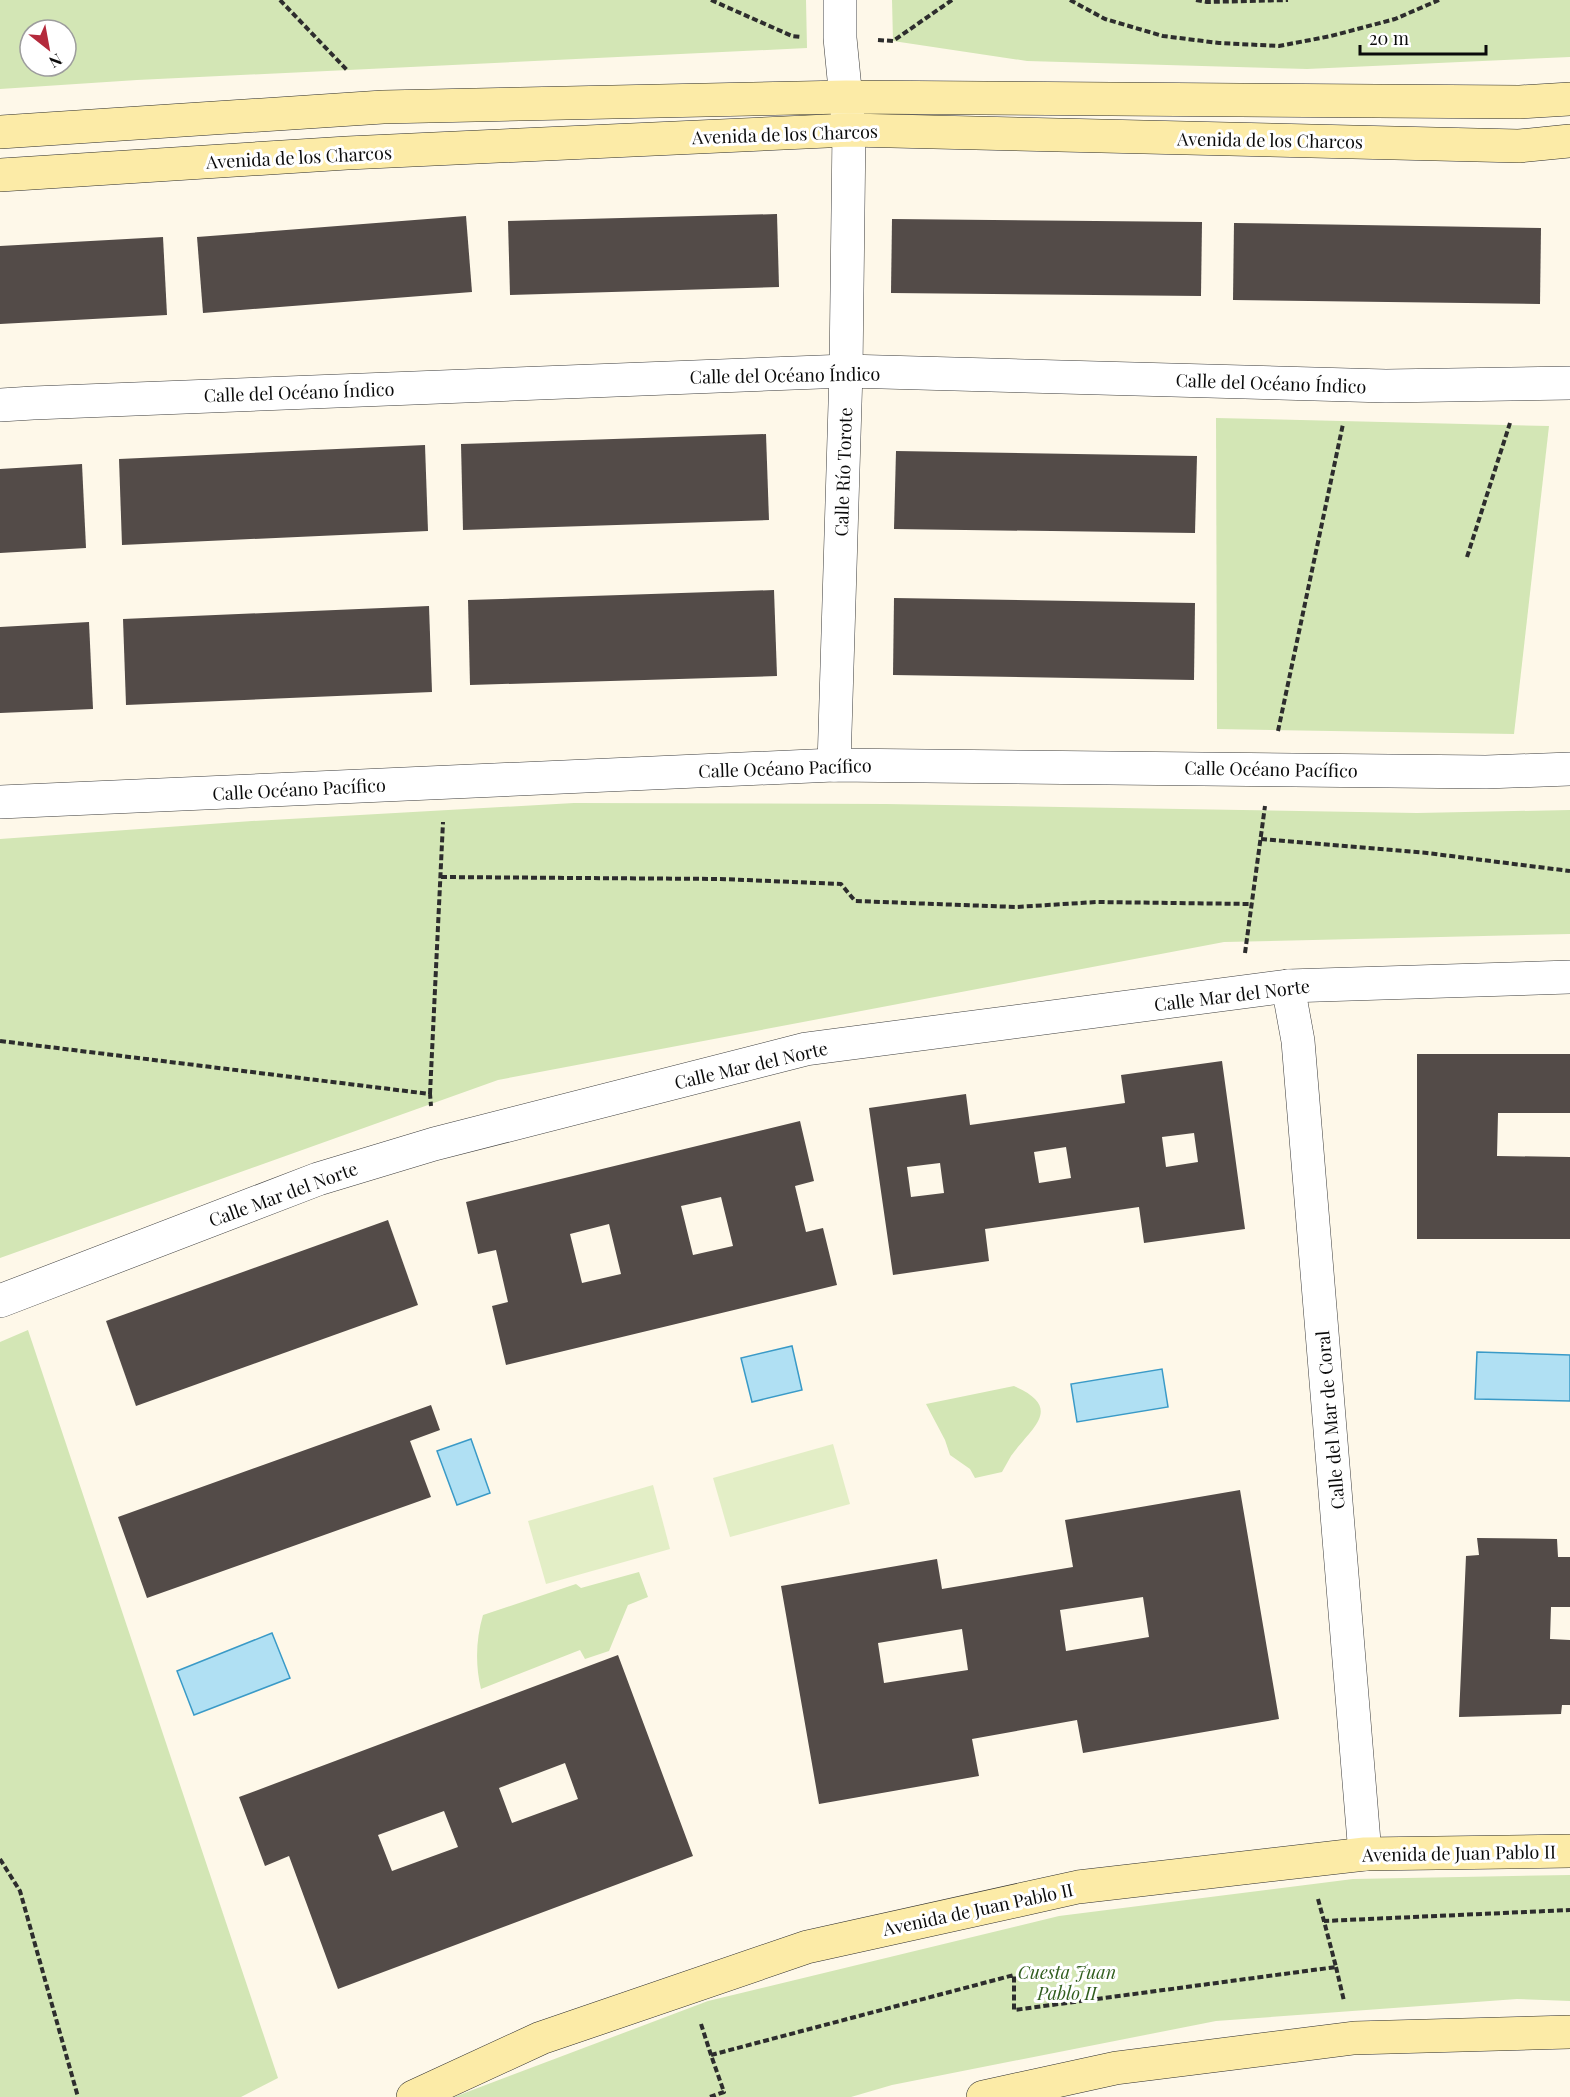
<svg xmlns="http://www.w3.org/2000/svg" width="1570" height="2097" font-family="'Playfair Display',serif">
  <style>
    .grass { fill: #d3e6b5; fill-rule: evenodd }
    .pitch { fill: #e3eec6 }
    .water { fill: #b0e0f3; stroke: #3a9ac7; stroke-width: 1.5 }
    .building { fill: #534b48; fill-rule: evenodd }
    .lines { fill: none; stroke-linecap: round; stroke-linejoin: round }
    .street-casing { stroke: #3e3e3e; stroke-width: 34 }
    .secondary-casing { stroke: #2d2d2d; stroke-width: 34 }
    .path { stroke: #2d2d2d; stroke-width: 4; stroke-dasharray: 6 3; stroke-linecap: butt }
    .street { stroke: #fff; stroke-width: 33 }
    .secondary { stroke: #fceba7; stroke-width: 33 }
    .labels { text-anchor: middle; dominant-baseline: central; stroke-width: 6; stroke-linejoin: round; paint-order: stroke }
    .street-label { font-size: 18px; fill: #0b0b0b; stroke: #fff }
    .park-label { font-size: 18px; font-style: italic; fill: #315e1f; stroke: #fff }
  </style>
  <rect width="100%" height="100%" fill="#fef8e9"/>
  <g class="grass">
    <path d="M0 0H806L807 48 137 80 0 89ZM30 30H66V66H30Z"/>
    <path d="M892 0H1570V57L1307 69 1027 61 893 41Z"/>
    <path d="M1216 418 1549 426 1514 734 1217 729Z"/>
    <path d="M574 803 886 804 1417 813 1570 810V934L1224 942 498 1080 0 1258V839L252 821Z"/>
    <path d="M28 1330 278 2078 241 2097H0V1342Z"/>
    <path d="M1014 1386C1065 1408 1031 1428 1011 1456 1008 1461 1005 1467 1002 1472L975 1478 970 1469 950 1455 945 1440 926 1404Z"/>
    <path d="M639 1572 648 1597 628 1605 609 1651 585 1659 580 1650 481 1689C475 1664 476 1639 483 1615L576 1584 581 1588Z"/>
    <path d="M1570 1875V2001L1517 1999 1216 2021 892 2085 851 2097H454L708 2001 1059 1916 1353 1879Z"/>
  </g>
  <g class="pitch">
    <path d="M833 1444 850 1504 730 1537 713 1478Z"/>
    <path d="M653 1485 670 1549 546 1584 528 1521Z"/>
  </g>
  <g class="water">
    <path d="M792 1346 802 1390 752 1402 741 1358Z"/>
    <path d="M1477 1352 1570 1355V1401L1475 1399Z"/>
    <path d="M1162 1369 1168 1407 1077 1422 1071 1384Z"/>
    <path d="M471 1439 490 1493 457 1505 437 1451Z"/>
    <path d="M272 1633 290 1678 194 1715 177 1671Z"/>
  </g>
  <g class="building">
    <path d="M777 214 779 287 510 295 508 221Z"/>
    <path d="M466 216 472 292 203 313 197 237Z"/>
    <path d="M892 219 1202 222 1201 296 891 293Z"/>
    <path d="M1234 223 1541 228 1540 304 1233 300Z"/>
    <path d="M163 237 167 315 0 324V246Z"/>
    <path d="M766 434 769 520 463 530 461 444Z"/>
    <path d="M425 445 428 531 122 545 119 459Z"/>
    <path d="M896 451 1197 456 1195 533 894 529Z"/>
    <path d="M82 464 86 548 0 553V469Z"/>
    <path d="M774 590 777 676 470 685 468 600Z"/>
    <path d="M894 598 1195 603 1194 680 893 675Z"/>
    <path d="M429 606 432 692 126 705 123 619Z"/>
    <path d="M89 622 93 709 0 713V627Z"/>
    <path d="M1417 1054H1570V1113H1498L1497 1156 1570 1157V1239H1417Z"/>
    <path d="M1222 1061 1245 1229 1144 1243 1139 1207 985 1229 989 1261 893 1275 869 1108 966 1094 970 1125 1125 1103 1121 1075ZM1194 1133 1198 1162 1166 1167 1162 1137ZM1066 1147 1071 1178 1039 1183 1034 1152ZM940 1163 944 1193 911 1197 907 1167Z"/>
    <path d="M800 1121 814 1181 795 1186 806 1232 823 1228 837 1285 506 1365 492 1306 508 1302 496 1250 478 1254 466 1202ZM721 1197 733 1246 693 1255 681 1206ZM609 1224 621 1274 582 1283 570 1234Z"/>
    <path d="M388 1220 418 1305 136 1406 106 1321Z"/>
    <path d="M431 1405 440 1430 410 1441 431 1497 147 1598 118 1517Z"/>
    <path d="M1240 1490 1279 1719 1083 1753 1077 1720 972 1739 979 1776 819 1804 781 1586 937 1559 942 1589 1073 1567 1065 1520ZM1143 1597 1149 1637 1066 1651 1060 1610ZM962 1629 968 1670 884 1683 878 1643Z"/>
    <path d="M1477 1538 1557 1539 1558 1557H1570V1607H1551L1550 1639 1570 1640V1705H1562L1561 1714 1459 1717 1466 1556 1479 1555Z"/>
    <path d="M618 1655 693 1856 338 1989 289 1856 265 1866 239 1797ZM565 1763 578 1799 512 1823 499 1788ZM444 1811 458 1847 392 1871 378 1835Z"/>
  </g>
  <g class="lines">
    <defs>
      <g id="street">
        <path d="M0 405 33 403 846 371 1386 386 1570 383"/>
        <path d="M834 765 846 371 849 130 840 38V0"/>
        <path d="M0 802 834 765 1486 772 1570 769"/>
        <path d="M1288 986 1298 1041 1365 1854"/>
        <path d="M0 1301 318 1179 434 1144 806 1049 1288 986 1570 977"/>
      </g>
      <g id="secondary">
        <path d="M0 132 383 107 846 97 1520 102 1570 99"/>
        <path d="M0 175 347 153 849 130 1519 146 1570 141"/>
        <path d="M413 2097 541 2038 807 1947 1078 1887 1365 1854 1570 1851"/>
        <path d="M983 2097 1116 2068 1354 2038 1570 2032"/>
      </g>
    </defs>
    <use href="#street" class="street-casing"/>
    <use href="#secondary" class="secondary-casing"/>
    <g class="path">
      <path d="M280 0 347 70"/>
      <path d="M711 0 792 36 802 37"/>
      <path d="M1070 0 1105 19 1163 36 1219 43 1279 46 1331 36 1395 19 1439 0"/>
      <path d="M1196 0 1207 2 1288 0"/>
      <path d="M878 40 893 41 952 0"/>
      <path d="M1467 557 1510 423"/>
      <path d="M1278 731 1343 424"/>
      <path d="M1261 839 1427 853 1570 871"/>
      <path d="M441 877 720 879 841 884 855 901 1016 907 1096 902 1252 904"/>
      <path d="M1245 953 1265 806"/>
      <path d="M0 1041 430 1094 431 1106"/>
      <path d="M430 1094 443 822"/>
      <path d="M0 1859 20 1891 78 2097"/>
      <path d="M1318 1899 1324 1921"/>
      <path d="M1336 1967 1344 2001"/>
      <path d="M701 2024 711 2055"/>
      <path d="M710 2097 724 2092 711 2055 1014 1975V2010L1336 1967 1324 1921 1570 1910"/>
    </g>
    <use href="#street" class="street"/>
    <use href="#secondary" class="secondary"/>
  </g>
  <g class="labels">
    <g class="street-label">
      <text transform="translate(785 134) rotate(-2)">Avenida de los Charcos</text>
      <text transform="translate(1270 140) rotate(1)">Avenida de los Charcos</text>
      <text transform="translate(299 157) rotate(-3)">Avenida de los Charcos</text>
      <text transform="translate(785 375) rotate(-1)">Calle del Océano Índico</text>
      <text transform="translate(1271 383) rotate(2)">Calle del Océano Índico</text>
      <text transform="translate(299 392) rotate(-2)">Calle del Océano Índico</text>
      <text transform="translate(843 472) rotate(-88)">Calle Río Torote</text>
      <text transform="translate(785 768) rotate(-2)">Calle Océano Pacífico</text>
      <text transform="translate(1271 769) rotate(1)">Calle Océano Pacífico</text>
      <text transform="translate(299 789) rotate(-3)">Calle Océano Pacífico</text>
      <text transform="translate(1232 995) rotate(-7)">Calle Mar del Norte</text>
      <text transform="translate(751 1065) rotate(-13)">Calle Mar del Norte</text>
      <text transform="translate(283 1194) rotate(-20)">Calle Mar del Norte</text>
      <text transform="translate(1330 1420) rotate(-95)">Calle del Mar de Coral</text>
      <text transform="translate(1459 1853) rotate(-1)">Avenida de Juan Pablo II</text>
      <text transform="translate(978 1909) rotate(-12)">Avenida de Juan Pablo II</text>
    </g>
    <g class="park-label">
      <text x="1067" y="1972">Cuesta Juan<tspan x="1067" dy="21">Pablo II</tspan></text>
    </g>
  </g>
  <g transform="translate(48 48) rotate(149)"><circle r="28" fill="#ffffff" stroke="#9d9d9d" stroke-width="1.5"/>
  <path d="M0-4.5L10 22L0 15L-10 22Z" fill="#b42a3c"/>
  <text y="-9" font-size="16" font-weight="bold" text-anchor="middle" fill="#0b0b0b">N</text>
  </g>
  <path d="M1360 45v9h126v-9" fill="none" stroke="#0b0b0b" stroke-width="3"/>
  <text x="1369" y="45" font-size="18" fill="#0b0b0b" stroke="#ffffff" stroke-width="4.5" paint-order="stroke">20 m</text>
</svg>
